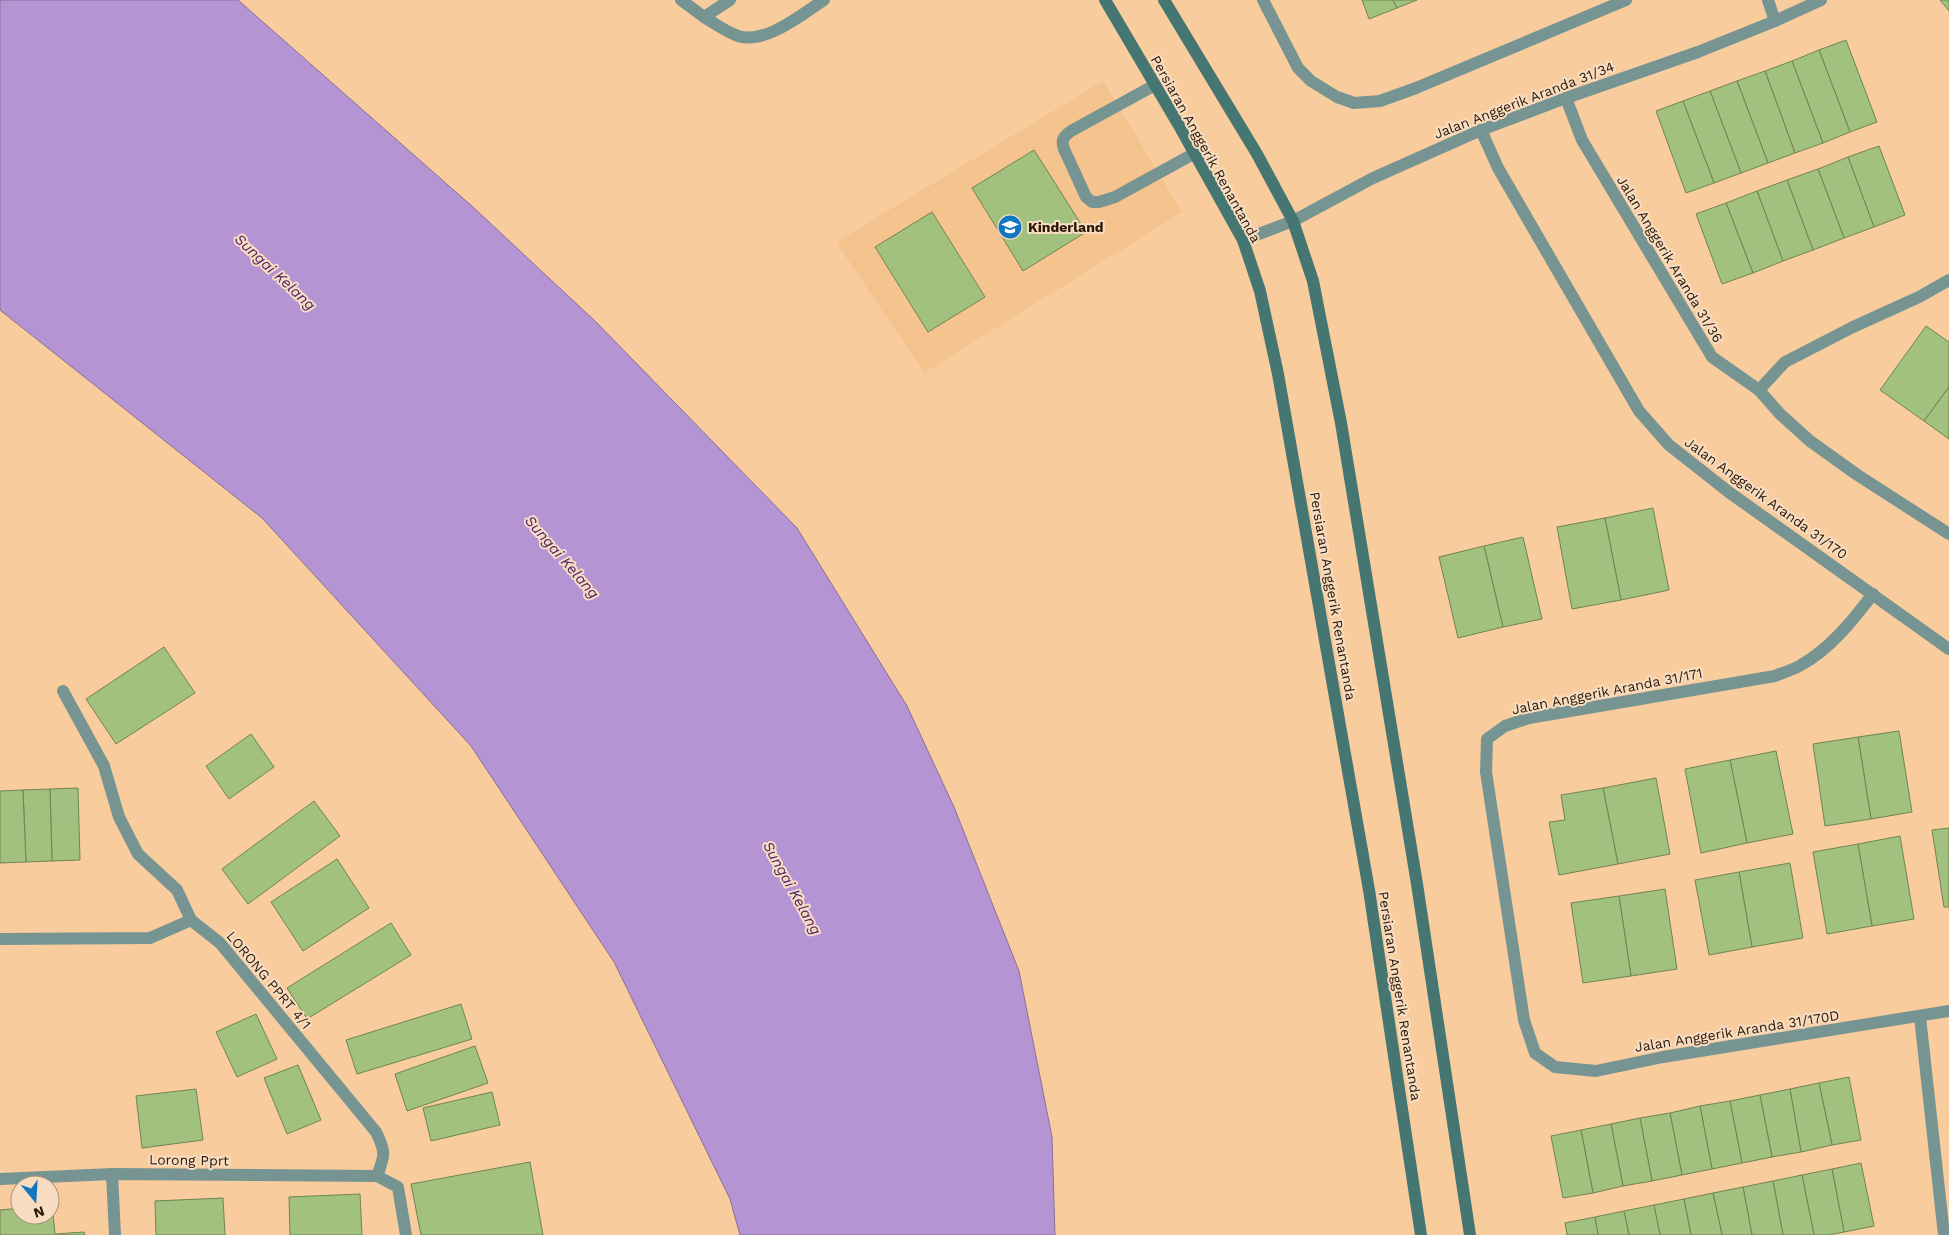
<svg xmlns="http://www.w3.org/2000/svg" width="1949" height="1235" font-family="'Work Sans',sans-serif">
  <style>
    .built { fill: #f5c38e }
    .water { fill: #b494d2; stroke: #8a6f95 }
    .building { fill: #a2c07e; stroke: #6e8552 }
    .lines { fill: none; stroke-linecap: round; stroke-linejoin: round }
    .lane { stroke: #769592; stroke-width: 12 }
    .street { stroke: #769592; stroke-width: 12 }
    .secondary { stroke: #457671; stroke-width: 12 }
    .labels { text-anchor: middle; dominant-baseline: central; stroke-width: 4; stroke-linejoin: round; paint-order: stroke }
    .street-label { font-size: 14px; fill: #291907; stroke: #f8ddc2 }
    .poi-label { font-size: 14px; font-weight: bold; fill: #291907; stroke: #f8ddc2; text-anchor: start }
    .water-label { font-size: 15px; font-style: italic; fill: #4a1f68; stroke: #f8ddc2 }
  </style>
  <rect width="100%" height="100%" fill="#f9cc9e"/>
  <path class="built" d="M1103 81 1182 212 924 373 836 242Z"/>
  <path class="water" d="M0 0H238L474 208 596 322 797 528 907 706 954 807 1019 971 1052 1137 1055 1235H740L730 1199 614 962 471 746 262 518 0 310Z"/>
  <g class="building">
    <path d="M1362 0H1393L1397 8 1369 19Z"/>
    <path d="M1393 0H1417L1397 8Z"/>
    <path d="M1940 0H1949V11Z"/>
    <path d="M1846 40 1877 122 1850 132 1819 50Z"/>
    <path d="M1819 50 1850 132 1823 143 1792 61Z"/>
    <path d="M1792 61 1823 143 1795 153 1765 71Z"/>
    <path d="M1765 71 1795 153 1768 163 1737 81Z"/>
    <path d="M1737 81 1768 163 1741 173 1710 91Z"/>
    <path d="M1710 91 1741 173 1714 183 1683 101Z"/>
    <path d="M1683 101 1714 183 1686 193 1656 111Z"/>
    <path d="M1879 146 1905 215 1874 227 1848 157Z"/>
    <path d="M1034 150 1086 232 1023 271 972 188Z"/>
    <path d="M1848 157 1874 227 1844 238 1818 169Z"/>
    <path d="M1818 169 1844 238 1813 250 1787 180Z"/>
    <path d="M1787 180 1813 250 1783 261 1757 191Z"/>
    <path d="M1757 191 1783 261 1753 273 1726 203Z"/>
    <path d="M1726 203 1753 273 1722 284 1696 214Z"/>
    <path d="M932 212 985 297 928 332 875 247Z"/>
    <path d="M1926 326 1949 342V387L1924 421 1880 390Z"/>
    <path d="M1949 387V439L1924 421Z"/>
    <path d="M1653 508 1669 590 1621 600 1605 518Z"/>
    <path d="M1605 518 1621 600 1572 609 1557 527Z"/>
    <path d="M1523 537 1542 619 1503 627 1484 546Z"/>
    <path d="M1484 546 1503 627 1458 638 1439 557Z"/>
    <path d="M164 647 195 693 116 744 86 699Z"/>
    <path d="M1899 731 1912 812 1871 819 1858 737Z"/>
    <path d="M251 734 274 767 229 799 206 766Z"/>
    <path d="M1858 737 1871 819 1825 826 1813 744Z"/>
    <path d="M1776 751 1793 834 1747 843 1730 760Z"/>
    <path d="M1730 760 1747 843 1701 853 1685 769Z"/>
    <path d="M1656 778 1670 854 1618 864 1603 788Z"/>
    <path d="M78 788 80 860 52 861 50 789Z"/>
    <path d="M1603 788 1618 864 1559 875 1549 822 1565 820 1561 795Z"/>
    <path d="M50 789 52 861 26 862 23 790Z"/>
    <path d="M23 790 26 862 0 863V791Z"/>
    <path d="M314 801 340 836 248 904 222 869Z"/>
    <path d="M1949 828V907H1944L1932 830Z"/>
    <path d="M1900 836 1914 919 1872 926 1858 844Z"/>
    <path d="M1858 844 1872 926 1827 934 1813 852Z"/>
    <path d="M337 859 369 908 303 951 271 902Z"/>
    <path d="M1790 863 1803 938 1752 947 1739 872Z"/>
    <path d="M1739 872 1752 947 1709 955 1695 880Z"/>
    <path d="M1665 889 1677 969 1631 976 1619 896Z"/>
    <path d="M1619 896 1631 976 1583 983 1571 903Z"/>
    <path d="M391 923 411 955 307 1019 287 988Z"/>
    <path d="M461 1004 472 1039 357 1074 346 1040Z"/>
    <path d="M256 1014 277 1059 237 1077 216 1032Z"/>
    <path d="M475 1046 488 1083 407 1111 395 1074Z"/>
    <path d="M298 1065 321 1120 287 1134 264 1078Z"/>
    <path d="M1849 1077 1861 1140 1832 1145 1819 1083Z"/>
    <path d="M1819 1083 1832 1145 1801 1152 1790 1089Z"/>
    <path d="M196 1089 203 1140 142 1148 136 1096Z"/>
    <path d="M1790 1089 1801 1152 1772 1157 1760 1095Z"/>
    <path d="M492 1092 500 1125 431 1141 423 1108Z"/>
    <path d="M1760 1095 1772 1157 1742 1163 1730 1101Z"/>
    <path d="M1730 1101 1742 1163 1712 1169 1700 1106Z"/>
    <path d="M1700 1106 1712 1169 1682 1175 1670 1113Z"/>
    <path d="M1670 1113 1682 1175 1652 1181 1640 1118Z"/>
    <path d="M1640 1118 1652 1181 1623 1186 1611 1124Z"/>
    <path d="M1611 1124 1623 1186 1593 1193 1581 1130Z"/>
    <path d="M1581 1130 1593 1193 1563 1198 1551 1136Z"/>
    <path d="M530 1162 543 1235H421L411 1184Z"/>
    <path d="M1861 1163 1874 1226 1844 1232 1832 1169Z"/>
    <path d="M1832 1169 1844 1232 1829 1235H1814L1802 1175Z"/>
    <path d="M1802 1175 1814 1235H1783L1773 1181Z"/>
    <path d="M1773 1181 1783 1235H1752L1743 1187Z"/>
    <path d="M1743 1187 1752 1235H1722L1713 1193Z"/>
    <path d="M1713 1193 1722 1235H1691L1684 1199Z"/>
    <path d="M360 1194 362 1235H290L289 1197Z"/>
    <path d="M223 1198 225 1235H156L155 1201Z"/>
    <path d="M1684 1199 1691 1235H1660L1654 1205Z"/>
    <path d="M50 1205H52L55 1234 84 1232 85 1235H0V1210L20 1208V1215H50Z"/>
    <path d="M1654 1205 1660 1235H1629L1624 1211Z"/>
    <path d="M1624 1211 1629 1235H1598L1595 1217Z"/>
    <path d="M1595 1217 1598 1235H1567L1565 1223Z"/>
  </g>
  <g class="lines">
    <g class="lane">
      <path d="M1155 85 1071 131C1063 137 1061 140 1064 149L1086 197 1092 202H1099L1115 197 1195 153"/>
      <path d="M63 691 104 766 119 817 138 854 177 890 191 920 220 943 376 1132C386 1152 385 1155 377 1176"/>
      <path d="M0 939 150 938 191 920"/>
    </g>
    <g class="street">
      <path d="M681 0 704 17"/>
      <path d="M730 0 704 17C714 23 726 32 738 36 765 45 802 14 824 0"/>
      <path d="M1263 0 1298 68 1311 81 1337 97 1354 103 1380 101 1416 88 1626 0"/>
      <path d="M1768 0 1775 21"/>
      <path d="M1566 98 1582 140 1712 357 1759 390 1780 414 1810 441 1856 474 1949 534"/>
      <path d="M1481 130 1498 168 1639 411 1669 445 1730 493 1949 649"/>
      <path d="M1243 240 1293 221 1373 178 1481 130 1566 98 1698 52 1775 21 1821 0"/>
      <path d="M1759 390 1785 362 1853 327 1919 297 1949 280"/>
      <path d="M1873 594C1853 620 1830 649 1801 665 1793 670 1784 672 1775 676L1529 718 1505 726 1487 739 1486 772 1524 1020 1535 1053 1555 1067 1596 1071 1663 1057 1949 1011"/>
      <path d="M1920 1017 1944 1235"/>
      <path d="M112 1174 115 1235"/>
      <path d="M0 1179 112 1174 377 1176 398 1187 406 1235"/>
    </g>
    <g class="secondary">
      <path d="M1105 0 1181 129 1243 240 1260 291 1278 374 1369 890 1421 1235"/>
      <path d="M1164 0 1257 154 1293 221 1313 281 1341 423 1417 884 1470 1235"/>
    </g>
  </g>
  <defs>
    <symbol id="school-disc" viewBox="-11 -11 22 22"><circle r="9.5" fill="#1076c2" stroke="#f8ddc2"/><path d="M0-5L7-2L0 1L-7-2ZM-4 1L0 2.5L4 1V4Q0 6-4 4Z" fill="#fff"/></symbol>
  </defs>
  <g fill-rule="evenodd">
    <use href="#school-disc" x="996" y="213" width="28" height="28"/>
  </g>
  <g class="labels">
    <g class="street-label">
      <text transform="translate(1524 100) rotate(-21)">Jalan Anggerik Aranda 31/34</text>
      <text transform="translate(1206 149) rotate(61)">Persiaran Anggerik Renantanda</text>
      <text transform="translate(1670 259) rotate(59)">Jalan Anggerik Aranda 31/36</text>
      <text transform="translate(1766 498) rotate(36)">Jalan Anggerik Aranda 31/170</text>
      <text transform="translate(1333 596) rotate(80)">Persiaran Anggerik Renantanda</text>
      <text transform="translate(1607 691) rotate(-11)">Jalan Anggerik Aranda 31/171</text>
      <text transform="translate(269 980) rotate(50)">LORONG PPRT 4/1</text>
      <text transform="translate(1400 996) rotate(81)">Persiaran Anggerik Renantanda</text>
      <text transform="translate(1737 1031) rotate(-9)">Jalan Anggerik Aranda 31/170D</text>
      <text transform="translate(189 1160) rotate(1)">Lorong Pprt</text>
    </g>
    <g class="poi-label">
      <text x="1028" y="227">Kinderland</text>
    </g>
    <g class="water-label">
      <text transform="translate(275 272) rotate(43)">Sungai Kelang</text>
      <text transform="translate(562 557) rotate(49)">Sungai Kelang</text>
      <text transform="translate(792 888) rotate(61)">Sungai Kelang</text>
    </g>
  </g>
  <g transform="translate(35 1200) rotate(162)"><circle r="24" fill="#f8ddc2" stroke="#a58f77"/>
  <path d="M0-4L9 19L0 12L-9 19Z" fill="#1076c2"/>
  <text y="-8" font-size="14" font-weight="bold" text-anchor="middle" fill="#291907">N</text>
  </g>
</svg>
